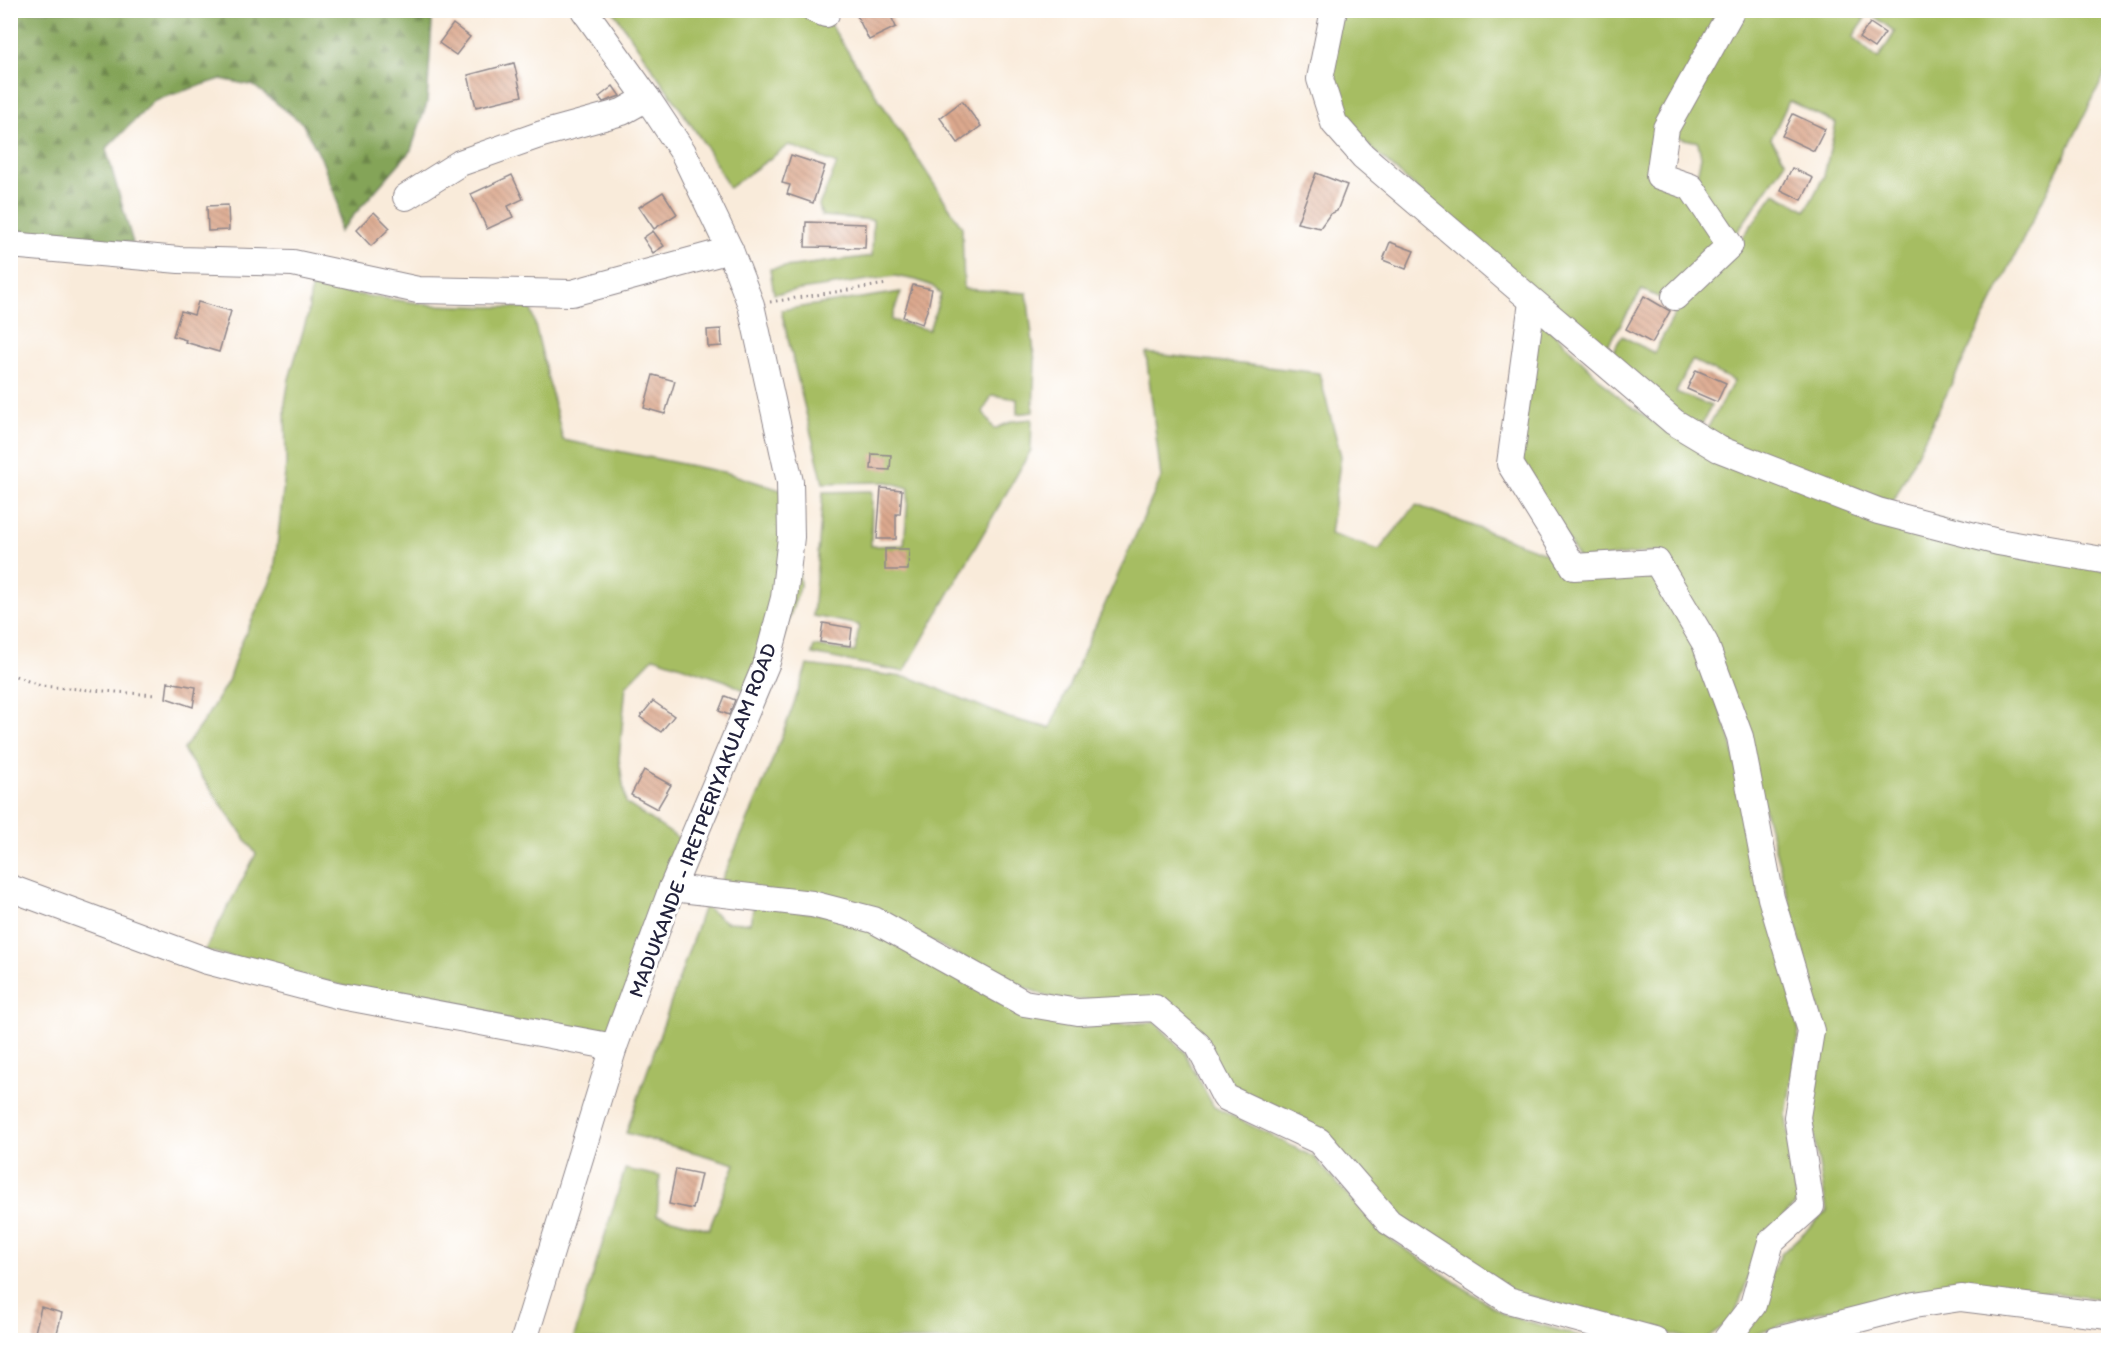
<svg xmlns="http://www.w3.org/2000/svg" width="2119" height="1351" font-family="Itim,sans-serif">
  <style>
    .grass { fill: #a6bd62; stroke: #64704e; stroke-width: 1.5 }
    .forest { fill: url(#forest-firs); stroke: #53634a; stroke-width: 1.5 }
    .building { fill: url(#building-back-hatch) }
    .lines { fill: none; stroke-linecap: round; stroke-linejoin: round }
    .minor-casing { stroke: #8e868a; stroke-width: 28 }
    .path { stroke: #8e868a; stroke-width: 3; stroke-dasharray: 1.5 4.5; stroke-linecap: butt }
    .minor { stroke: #fff; stroke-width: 26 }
    .labels { text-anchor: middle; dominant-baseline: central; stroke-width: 6; stroke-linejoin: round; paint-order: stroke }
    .street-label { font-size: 21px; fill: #22223b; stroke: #fff }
  </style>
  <defs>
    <pattern id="forest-firs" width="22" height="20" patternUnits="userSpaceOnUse" patternTransform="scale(1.5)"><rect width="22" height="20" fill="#84a458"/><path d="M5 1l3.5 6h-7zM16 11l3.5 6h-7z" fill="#6c854a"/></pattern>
    <pattern id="building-back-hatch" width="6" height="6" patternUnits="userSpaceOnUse" patternTransform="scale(1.5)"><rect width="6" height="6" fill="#dca98e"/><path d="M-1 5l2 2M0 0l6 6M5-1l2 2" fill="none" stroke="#bc917b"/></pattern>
  </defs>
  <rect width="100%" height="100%" fill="#fff"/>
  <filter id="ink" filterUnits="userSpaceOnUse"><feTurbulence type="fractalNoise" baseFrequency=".0167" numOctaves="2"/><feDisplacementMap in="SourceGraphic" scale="12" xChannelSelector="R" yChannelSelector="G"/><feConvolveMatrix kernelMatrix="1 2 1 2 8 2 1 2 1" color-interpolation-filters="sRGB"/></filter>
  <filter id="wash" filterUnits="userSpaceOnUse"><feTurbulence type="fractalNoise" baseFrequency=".008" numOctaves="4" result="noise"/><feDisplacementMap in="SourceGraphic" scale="24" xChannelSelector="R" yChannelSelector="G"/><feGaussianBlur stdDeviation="1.35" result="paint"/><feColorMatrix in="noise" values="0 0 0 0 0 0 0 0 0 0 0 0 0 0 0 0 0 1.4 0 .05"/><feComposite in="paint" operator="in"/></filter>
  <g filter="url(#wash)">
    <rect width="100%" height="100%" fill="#f9ebda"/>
    <g class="grass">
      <path d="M793 10 828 21 962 227 964 289 1027 293 1035 362 1033 412 1017 414V399L992 395 983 412 994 429 1013 421 1032 419 1031 450 904 672 812 654 814 646 855 652 859 625 813 616 823 492 872 491 871 546 904 545 909 488 888 482 823 483 781 310 901 292 891 320 929 330 941 294 932 286 916 280 895 276 774 294 770 269 872 256 873 220 822 216 819 205 837 164 789 145 729 188 705 145 613 11Z"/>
      <path d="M1340 11H1721L1656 182 1686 192 1721 243 1665 300 1642 290 1602 354 1343 123 1328 76Z"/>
      <path d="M1740 11H1851L1865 18 1853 37 1878 59 1895 32 1867 11H2108V68L1893 502 1704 434 1734 381 1692 360 1676 392 1711 406 1699 430 1607 361 1622 336 1654 353 1678 308 1734 249 1775 193 1806 210 1824 176 1836 123 1789 101 1771 139 1786 162 1735 235 1695 184 1701 157 1698 142 1680 138 1674 132Z"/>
      <path d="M311 288 433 305 531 308 563 440 728 473 793 494 800 586 771 673 765 701 726 681 654 657 626 686 619 759 626 803 690 846 624 1042 389 998 205 950 256 854 183 750 207 716 228 681 239 648 274 573 286 464 285 404 289 379 308 314Z"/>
      <path d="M1538 317 1618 397 1675 437 2108 571V1300L2065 1294 1960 1285 1814 1313 1741 1340H1737L1782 1253 1827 1211 1811 1119 1825 1032 1760 794 1660 551 1580 560 1519 461Z"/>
      <path d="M1146 353 1319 373 1341 456 1330 534 1379 550 1416 505 1556 557 1652 569 1699 649 1730 737 1799 1031 1786 1116 1797 1203 1762 1238 1734 1318 1704 1340H1694L1509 1291 1395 1215 1320 1134 1229 1091 1201 1038 1111 1001 1055 999 1007 981 918 934 718 888C751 815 782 742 807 665L912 678 1009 718 1050 728 1161 478Z"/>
      <path d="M754 904 874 922 1014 1011 1081 1027 1155 1022 1184 1052 1214 1107 1314 1157 1381 1233 1505 1315 1593 1340H573L625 1169 660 1176 657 1215 709 1229 735 1164 626 1133 704 906 726 922 750 923Z"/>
    </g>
    <path class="forest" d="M10 11H428L432 22 427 103 411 150 339 232 338 203 321 158 302 123 254 86 221 79 155 100 106 149 133 243 11 234Z"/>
    <g id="blocks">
      <g class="building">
        <path d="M854 10H888L896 27 869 40Z"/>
        <path d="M1870 23 1885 33 1874 48 1859 38Z"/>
        <path d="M453 24 470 37 456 55 439 43Z"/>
        <path d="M514 63 522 96 476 107 468 75Z"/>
        <path d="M613 86 620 96 603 102 599 97Z"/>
        <path d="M962 101 981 126 958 143 940 118Z"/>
        <path d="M1793 114 1825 129 1814 151 1782 136Z"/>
        <path d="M791 155 825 166 813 203 787 194 790 185 782 183Z"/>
        <path d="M1792 168 1813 178 1802 200 1781 190Z"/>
        <path d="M1316 173 1347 185 1337 211 1330 214 1320 228 1297 223Z"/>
        <path d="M512 175 523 199 508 206 513 217 487 229 471 194Z"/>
        <path d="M663 192 677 214 654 229 639 207Z"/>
        <path d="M228 205 229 230 208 231 207 206Z"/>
        <path d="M374 212 390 228 371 246 356 230Z"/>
        <path d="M806 222 866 224 865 248 805 247Z"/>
        <path d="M653 231 664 246 653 253 643 238Z"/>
        <path d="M1390 242 1414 251 1406 269 1383 260Z"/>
        <path d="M913 285 932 289 928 308 922 324 903 317Z"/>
        <path d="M1644 296 1670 311 1652 343 1626 329Z"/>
        <path d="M198 302 231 311 219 352 185 342 186 340 173 336 181 311 194 315Z"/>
        <path d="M721 329 722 346 708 347 707 330Z"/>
        <path d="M1696 370 1726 383 1717 402 1687 389Z"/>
        <path d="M653 375 675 381 665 414 644 408Z"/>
        <path d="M872 454 891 455 890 470 871 469Z"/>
        <path d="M881 488 902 490 900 514H896V539H877Z"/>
        <path d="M885 549H909L908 570H885Z"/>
        <path d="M823 623 852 628 850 646 820 642Z"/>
        <path d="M168 682 196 687 193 707 166 698Z"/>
        <path d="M725 696 735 700 729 715 719 711Z"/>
        <path d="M653 701 674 716 661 732 640 717Z"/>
        <path d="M644 770 671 785 657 809 631 795Z"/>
        <path d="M676 1169 701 1174 693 1209 669 1204Z"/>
        <path d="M41 1307 62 1313 55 1341H33Z"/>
      </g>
    </g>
  </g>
  <g filter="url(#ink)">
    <use href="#blocks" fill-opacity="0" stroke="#8e868a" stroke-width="1.5"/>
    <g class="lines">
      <defs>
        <g id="minor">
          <path d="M815 10 826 14"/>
          <path d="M1334 10 1320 79 1334 123 1363 156 1674 422 1719 449 1878 511 1998 542 2108 561"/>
          <path d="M406 197 460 163 542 134 622 112 647 98"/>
          <path d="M10 245 179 260 293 263 418 290 572 293 730 250"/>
          <path d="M1675 297 1730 245 1691 187 1659 176 1666 128 1732 10"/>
          <path d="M1532 302 1510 464 1574 567 1657 562 1705 643 1740 737 1771 898 1811 1031 1797 1117 1811 1206 1771 1242 1753 1305 1726 1340"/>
          <path d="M10 888 207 961 336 995 614 1047"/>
          <path d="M672 888 812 904 874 920 1024 1003 1078 1012 1155 1008 1198 1045 1225 1097 1319 1141 1389 1222 1508 1300 1655 1340"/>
          <path d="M524 1340 614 1047 672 888 767 662 784 598 791 537 790 482 751 305 730 250 683 152 647 98 584 10"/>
          <path d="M1777 1340 1914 1305 1961 1298 2108 1316"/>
        </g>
      </defs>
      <use href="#minor" class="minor-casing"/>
      <g class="path">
        <path d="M770 302 887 284"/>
        <path d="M10 674 41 686 155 695"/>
        <path d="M62 1334 73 1340"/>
      </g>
      <use href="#minor" class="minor"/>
    </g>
  </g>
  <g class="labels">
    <g class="street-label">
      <text transform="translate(702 820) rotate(-69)">MADUKANDE - IRETPERIYAKULAM ROAD</text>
    </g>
  </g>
  <rect width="2119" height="1351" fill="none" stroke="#fff" stroke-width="36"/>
</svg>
